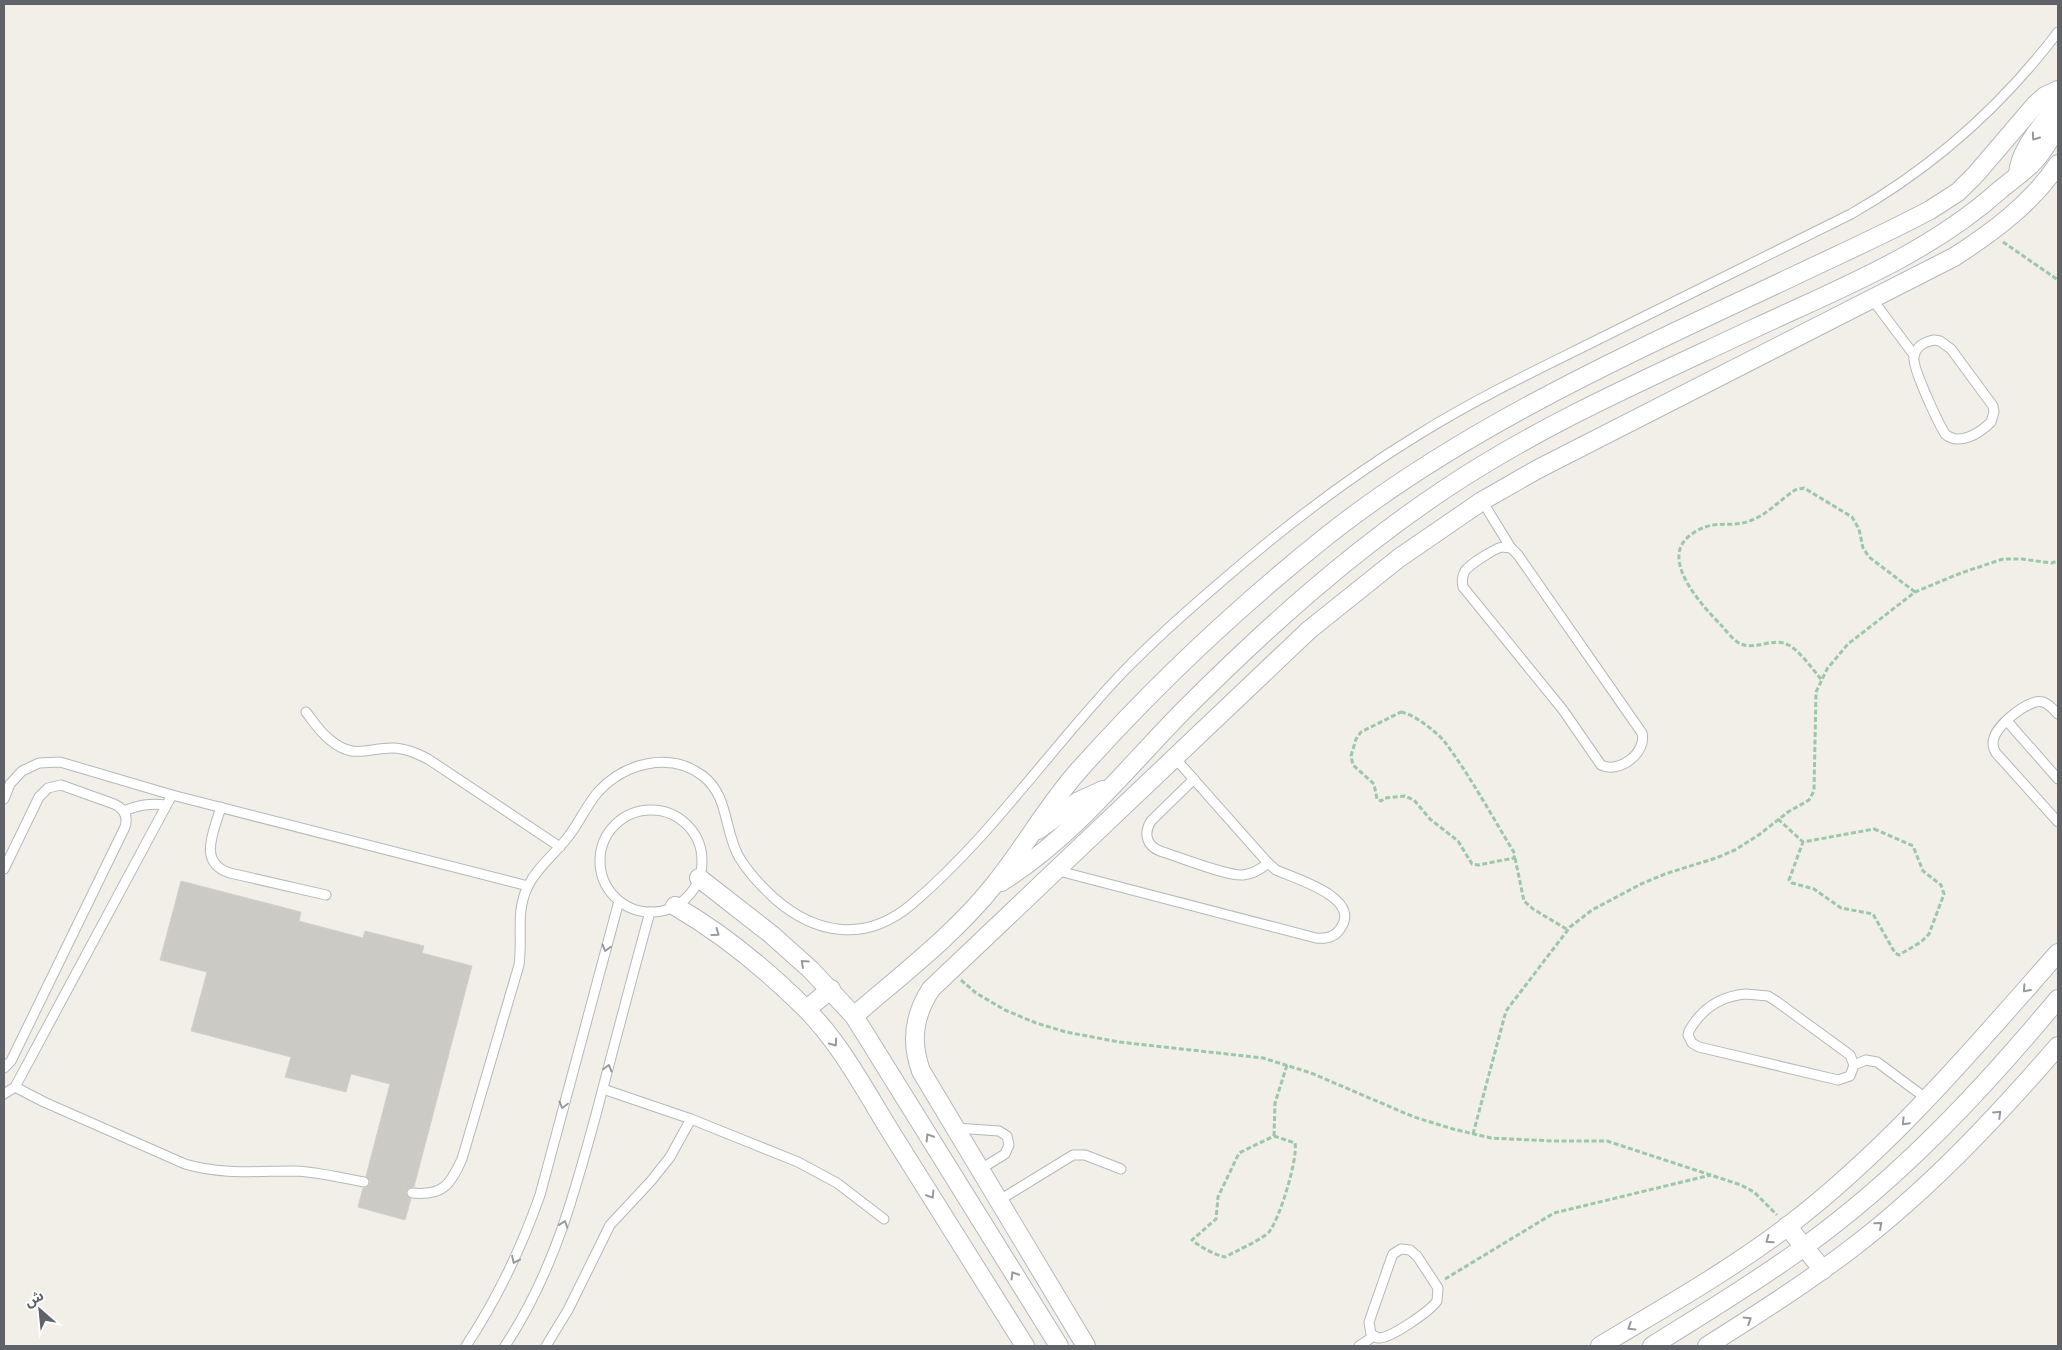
<svg xmlns="http://www.w3.org/2000/svg" width="2062" height="1350" font-family="Quicksand,'Noto Sans Arabic',sans-serif">
  <style>
    .building { fill: #cccac5; stroke: #d6d1c6 }
    .lines { fill: none; stroke-linecap: round; stroke-linejoin: round }
    .lane-casing { stroke: #b5b8bc; stroke-width: 11 }
    .street-casing { stroke: #b5b8bc; stroke-width: 20 }
    .path { stroke: #9cc7a9; stroke-width: 3; stroke-dasharray: 5 2.5; stroke-linecap: butt }
    .lane { stroke: #fff; stroke-width: 9 }
    .street { stroke: #fff; stroke-width: 18 }
    .oneway { stroke: #979a9d }
  </style>
  <rect width="100%" height="100%" fill="#f1efe8"/>
  <path class="building" d="M181 881 301 912 299 921 363 938 365 931 424 946 422 953 472 966 414 1187 409 1188 406 1192 407 1196 411 1199 405 1220 358 1207 363 1188H366L370 1184V1180L366 1176 390 1084 351 1074 346 1092 285 1077 291 1057 191 1031 207 972 160 960Z"/>
  <g class="lines">
    <defs>
      <g id="lane">
        <path d="M1872 299 1914 355"/>
        <path d="M1934 340 1940 341 1951 349 1993 406 1994 412 1991 422C1979 434 1959 446 1945 434 1938 422 1912 368 1914 357 1916 346 1924 342 1934 340Z"/>
        <path d="M1482 501 1511 548"/>
        <path d="M1502 547 1511 548 1518 555 1642 733C1647 753 1619 774 1601 765L1563 710 1463 587C1462 582 1462 576 1465 571 1470 564 1494 549 1502 547Z"/>
        <path d="M306 712C313 721 320 732 329 739 354 761 368 747 395 748 408 749 418 754 428 759L560 847"/>
        <path d="M2058 714C2054 710 2049 704 2043 702 2029 698 1997 725 1994 738 1992 743 1993 748 1996 753L2058 822"/>
        <path d="M2007 721 2058 779"/>
        <path d="M1194 779 1151 821C1143 834 1147 846 1160 851 1179 857 1226 876 1243 875 1253 874 1261 869 1268 863"/>
        <path d="M4 799 10 784 22 771 39 763 60 762 172 795 528 886"/>
        <path d="M221 807C214 831 197 863 230 873L326 895"/>
        <circle cx="651" cy="861" r="51"/>
        <path d="M124 811C139 805 150 803 166 805"/>
        <path d="M4 869 39 797 48 788 61 785 114 804C125 809 128 817 125 827L11 1061 4 1068"/>
        <path d="M1055 870 1316 938C1326 939 1335 937 1340 929 1363 898 1296 879 1276 870L1268 863 1174 757"/>
        <path d="M1746 994 1768 996 1776 1001 1850 1055 1854 1065 1850 1076 1838 1080 1699 1047 1692 1043 1688 1035 1689 1031C1702 1008 1721 996 1746 994Z"/>
        <path d="M1854 1065 1866 1060 1877 1062 1927 1099"/>
        <path d="M15 1087 44 1102 185 1164C222 1175 257 1171 296 1171 318 1172 342 1178 364 1182"/>
        <path d="M603 1089 691 1119 798 1162 837 1183 884 1219"/>
        <path d="M4 1094 15 1087 172 795"/>
        <path d="M956 1128 999 1131 1007 1136 1009 1145 1005 1154 979 1170"/>
        <path d="M412 1193C443 1196 450 1185 462 1159L519 965C523 937 515 912 528 886 538 866 555 854 568 837 579 823 586 806 598 792 624 763 670 751 703 776 729 796 724 831 739 857 748 872 761 886 774 898 816 935 866 943 912 904 992 836 1051 747 1124 671 1155 639 1189 609 1223 580 1284 527 1349 477 1418 435 1477 398 1539 369 1601 338 1684 297 1768 255 1851 214 1932 168 2001 107 2058 32"/>
        <path d="M998 1201 1073 1155H1085L1121 1169"/>
        <path d="M1401 1249 1410 1250 1417 1256 1438 1288 1437 1301C1430 1311 1390 1339 1378 1338L1371 1334 1369 1322 1391 1259 1393 1254Z"/>
        <path d="M466 1346C497 1299 521 1249 540 1195L619 901"/>
        <path d="M505 1346C554 1272 575 1192 598 1107 615 1042 632 977 650 912"/>
        <path d="M546 1346 568 1310 610 1225 651 1181 670 1157 691 1119"/>
        <path d="M1359 1346 1374 1336"/>
      </g>
      <g id="street">
        <path d="M2018 174C2020 148 2044 124 2058 103"/>
        <path d="M1038 830 1077 802 1103 790"/>
        <path d="M699 878 772 935 811 970 854 1016 1059 1346"/>
        <path d="M1001 882C1072 838 1125 770 1183 711 1264 630 1349 553 1445 489 1542 424 1649 378 1755 328 1841 288 1930 253 2001 189 2010 182 2019 175 2027 168 2040 157 2049 141 2058 126"/>
        <path d="M675 906C723 934 767 970 806 1009 841 1044 866 1092 892 1134 936 1205 981 1275 1025 1346"/>
        <path d="M807 1009 831 989"/>
        <path d="M854 1016C901 975 954 935 994 885 1024 848 1047 806 1079 770 1155 685 1239 606 1328 535 1467 425 1635 351 1794 276 1840 254 1885 234 1930 210L1958 192 1976 174 2035 105 2045 96 2058 90"/>
        <path d="M1787 1226 1823 1270"/>
        <path d="M1086 1346 921 1071C910 1041 914 1015 931 989L1309 630 1399 558 1482 501 1538 469 1954 257C1993 232 2032 203 2058 164"/>
        <path d="M1600 1346C1663 1308 1729 1271 1788 1226 1890 1148 1973 1049 2058 953"/>
        <path d="M1652 1346C1703 1314 1755 1283 1804 1247 1901 1177 1982 1090 2058 999"/>
        <path d="M1707 1346C1756 1315 1805 1284 1852 1248 1928 1190 1995 1119 2058 1046"/>
      </g>
    </defs>
    <use href="#lane" class="lane-casing"/>
    <use href="#street" class="street-casing"/>
    <g class="path">
      <path d="M2003 242 2058 280"/>
      <path d="M1821 679C1813 670 1797 647 1786 644 1772 638 1756 650 1741 644 1734 641 1727 632 1722 626 1704 608 1660 561 1688 537 1713 516 1729 530 1752 520 1768 514 1781 499 1795 490L1804 488 1852 517 1859 529 1863 548 1869 557 1915 592"/>
      <path d="M1401 712C1414 714 1440 734 1447 745 1472 779 1493 818 1515 854L1514 858 1478 865 1472 864 1458 841 1430 819 1414 800 1405 796 1385 798 1381 801 1377 799 1374 784 1353 765 1351 756 1356 739 1361 732Z"/>
      <path d="M1778 819 1803 842"/>
      <path d="M1874 829 1913 846 1923 871 1941 885 1944 894 1929 934 1921 942 1899 955 1895 953 1873 914 1841 908 1814 889 1792 883 1789 880 1803 842Z"/>
      <path d="M1515 858 1524 901 1533 909 1568 930"/>
      <path d="M961 980 976 993 1005 1010 1036 1023 1066 1032 1119 1042 1263 1058 1311 1073 1414 1117 1453 1129 1491 1138 1552 1141H1607L1741 1185 1754 1192 1777 1215"/>
      <path d="M1473 1134 1506 1011 1570 927 1592 910 1641 884 1665 874 1716 858 1735 850 1760 834 1788 812 1809 800 1814 791 1816 692 1827 669 1848 644 1915 592 1961 573 2003 559H2022L2051 563 2058 561"/>
      <path d="M1274 1136 1295 1143C1298 1159 1280 1218 1269 1232 1263 1239 1234 1252 1225 1257 1213 1254 1202 1248 1192 1240L1216 1219 1218 1197 1239 1153Z"/>
      <path d="M1274 1136 1275 1103 1287 1065"/>
      <path d="M1445 1279 1554 1213 1711 1175"/>
    </g>
    <use href="#lane" class="lane"/>
    <use href="#street" class="street"/>
  </g>
  <defs><path id="oneway-chevron" d="M-2-3.5L2.5 0L-2 3.5" fill="none" stroke-width="1.6" stroke-linecap="round" stroke-linejoin="round" transform="scale(1.25)"/></defs>
  <g class="oneway">
    <use href="#oneway-chevron" transform="translate(2035 137) rotate(125)"/>
    <use href="#oneway-chevron" transform="translate(716 933) rotate(36)"/>
    <use href="#oneway-chevron" transform="translate(606 948) rotate(105)"/>
    <use href="#oneway-chevron" transform="translate(804 963) rotate(-138)"/>
    <use href="#oneway-chevron" transform="translate(2026 989) rotate(132)"/>
    <use href="#oneway-chevron" transform="translate(834 1043) rotate(55)"/>
    <use href="#oneway-chevron" transform="translate(608 1068) rotate(-75)"/>
    <use href="#oneway-chevron" transform="translate(563 1105) rotate(105)"/>
    <use href="#oneway-chevron" transform="translate(1998 1114) rotate(-44)"/>
    <use href="#oneway-chevron" transform="translate(1905 1122) rotate(134)"/>
    <use href="#oneway-chevron" transform="translate(929 1137) rotate(-122)"/>
    <use href="#oneway-chevron" transform="translate(931 1195) rotate(58)"/>
    <use href="#oneway-chevron" transform="translate(564 1224) rotate(-71)"/>
    <use href="#oneway-chevron" transform="translate(1879 1225) rotate(-41)"/>
    <use href="#oneway-chevron" transform="translate(1769 1240) rotate(145)"/>
    <use href="#oneway-chevron" transform="translate(515 1260) rotate(115)"/>
    <use href="#oneway-chevron" transform="translate(1014 1275) rotate(-122)"/>
    <use href="#oneway-chevron" transform="translate(1748 1320) rotate(-32)"/>
    <use href="#oneway-chevron" transform="translate(1631 1327) rotate(148)"/>
  </g>
  <rect width="2062" height="1350" fill="none" stroke="#5f6368" stroke-width="10"/>
  <g transform="translate(40 1310) rotate(333)" stroke="#ffffff" stroke-width="4" paint-order="stroke">
  <path d="M0-4L9 19L0 12L-9 19Z" fill="#5f6368"/>
  <text y="-8" font-size="14" font-weight="bold" text-anchor="middle" fill="#5f6368">ش</text>
  </g>
</svg>
